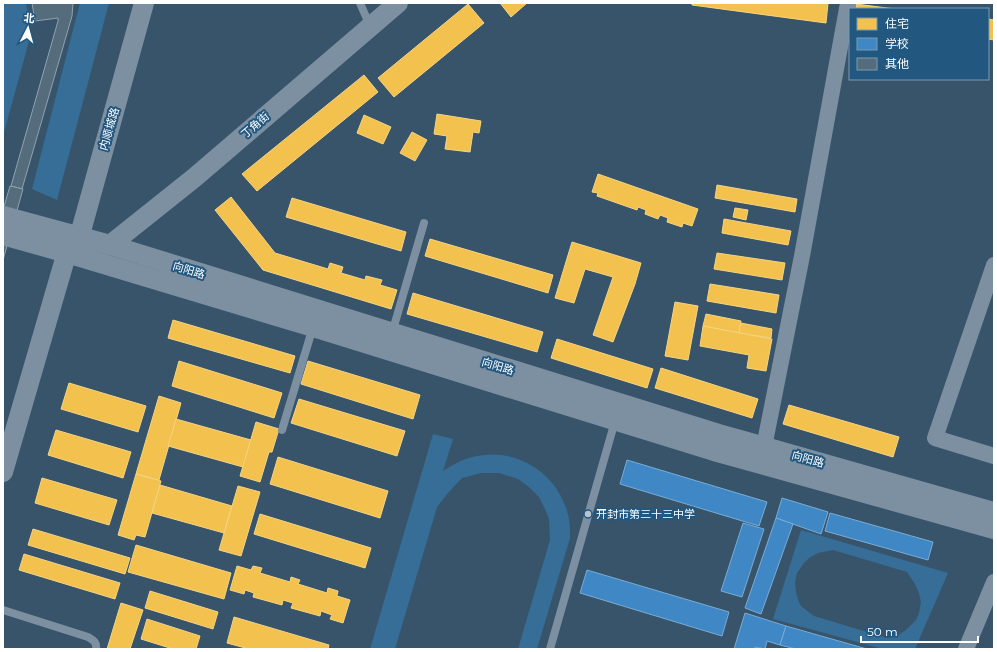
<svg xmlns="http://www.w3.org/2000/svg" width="997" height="652" font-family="Montserrat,'Noto Sans SC',sans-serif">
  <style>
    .green { fill: #366e97; fill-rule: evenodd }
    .homes { fill: #f2c14e; stroke: #f6d483 }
    .schools { fill: #3f88c5; stroke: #79acd6 }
    .building { fill: #556c7d; stroke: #91a2af }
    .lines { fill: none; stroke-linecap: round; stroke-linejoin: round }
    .service { stroke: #7d90a1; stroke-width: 8 }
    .minor { stroke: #7d90a1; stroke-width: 16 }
    .tertiary { stroke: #7d90a1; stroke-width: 20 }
    .poi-dot { fill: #b9c3cb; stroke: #225880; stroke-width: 1.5 }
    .labels { text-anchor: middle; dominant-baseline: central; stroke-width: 4; stroke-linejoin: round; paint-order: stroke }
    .street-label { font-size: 11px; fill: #fff; stroke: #225880 }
    .poi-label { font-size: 11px; fill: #fff; stroke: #225880; text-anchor: start }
  </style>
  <rect width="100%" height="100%" fill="#38546a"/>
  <g class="green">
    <path d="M3 3H26L31 34 3 136Z"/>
    <path d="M80 3H109L57 200 32 189Z"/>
    <path d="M433 434 453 439 443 471C454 464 464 458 477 456 516 448 556 472 567 511 570 520 570 529 570 538L537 649H518L550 540 549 519 545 509 539 497 529 487 518 479 499 473H481L462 478 448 493 437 507 395 649H370Z"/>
    <path d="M801 530 948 573 915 649H883L773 619ZM833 550 907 572 915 584 919 593 921 602 919 613 916 620 906 630 897 636 887 638 814 616 801 606 798 600 796 592 795 582 797 573 804 563 809 558 818 553Z"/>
  </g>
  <g class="homes">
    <path d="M500 3H527L511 17Z"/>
    <path d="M692 3H828L826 23 692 5Z"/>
    <path d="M468 4 484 23 394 97 378 78Z"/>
    <path d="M856 4 895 9H856Z"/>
    <path d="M988 19 994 20V40L988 39Z"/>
    <path d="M364 75 378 92 257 191 242 174Z"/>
    <path d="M437 114 481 121 479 133 473 132 470 152 445 149 447 136 434 134Z"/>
    <path d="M364 115 391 127 383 144 357 133Z"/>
    <path d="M412 132 427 140 415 161 400 153Z"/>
    <path d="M598 174 698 209 692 226 683 223 682 227 667 222 668 218 660 215 658 219 645 214 646 210 638 207 637 210 597 196 598 193 592 192Z"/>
    <path d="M717 185 797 199 795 212 715 198Z"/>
    <path d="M231 197 275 253 328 269 330 263 343 267 341 273 365 280 366 276 382 280 380 285 397 290 391 309 263 270 215 210Z"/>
    <path d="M292 198 406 232 401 251 286 217Z"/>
    <path d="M735 208 748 210 746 220 733 217Z"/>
    <path d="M724 219 791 231 788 245 722 233Z"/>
    <path d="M430 239 553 275 548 293 425 256Z"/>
    <path d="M572 242 641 263 635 284 613 342 593 335 613 277 585 269 574 303 555 298Z"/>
    <path d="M717 253 785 263 782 280 714 269Z"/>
    <path d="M710 284 779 295 776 313 707 301Z"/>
    <path d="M413 293 543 332 537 352 407 314Z"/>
    <path d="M675 302 698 306 688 360 665 356Z"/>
    <path d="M706 314 741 321 739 333 703 326Z"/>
    <path d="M173 320 295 356 290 373 168 338Z"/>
    <path d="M741 323 772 329 771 338 739 333Z"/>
    <path d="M703 326 772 339 766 371 747 368 749 355 700 346Z"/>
    <path d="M557 339 653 369 647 388 551 358Z"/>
    <path d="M179 361 282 393 274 418 172 386Z"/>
    <path d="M308 361 420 395 413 419 301 384Z"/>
    <path d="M661 368 758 399 752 418 655 388Z"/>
    <path d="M69 383 146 406 138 432 61 409Z"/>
    <path d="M159 396 181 403 159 480 136 474Z"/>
    <path d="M299 399 405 431 397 456 291 423Z"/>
    <path d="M789 405 899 437 893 457 783 424Z"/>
    <path d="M176 419 251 440 243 467 168 446Z"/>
    <path d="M256 422 279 429 272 452H269L260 482 240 476Z"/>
    <path d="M56 430 131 452 123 478 48 455Z"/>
    <path d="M278 457 388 491 380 518 270 484Z"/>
    <path d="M136 474 161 481 145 537 136 535 134 540 118 535Z"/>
    <path d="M42 478 117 500 109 525 35 503Z"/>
    <path d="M160 485 232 506 224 533 152 513Z"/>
    <path d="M238 486 260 492 241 556 219 550Z"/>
    <path d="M260 514 371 548 365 568 254 534Z"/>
    <path d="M33 529 130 558 125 574 28 545Z"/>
    <path d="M136 545 231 573 224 599 128 572Z"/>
    <path d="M24 554 120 583 115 599 19 570Z"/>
    <path d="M237 566 251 570 253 566 262 568 260 573 290 582 291 577 300 580 298 584 327 593 328 588 338 591 337 596 350 600 343 623 330 619 332 615 321 611 320 616 291 608 293 603 283 600 282 605 253 597 254 593 245 590 244 594 230 590Z"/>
    <path d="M150 591 218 612 213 629 145 608Z"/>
    <path d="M121 603 143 610 130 649H107Z"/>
    <path d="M234 617 329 645 328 649H249L227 643Z"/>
    <path d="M147 619 200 636 196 649H173L141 639Z"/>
  </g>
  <g class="schools">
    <path d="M627 460 767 502 759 526 620 484Z"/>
    <path d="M782 498 828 512 821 534 776 518Z"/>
    <path d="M830 513 933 542 928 560 825 531Z"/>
    <path d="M776 518 793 524 761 614 745 608Z"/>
    <path d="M743 523 764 529 742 597 721 591Z"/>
    <path d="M587 570 729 612 722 636 580 593Z"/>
    <path d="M745 613 786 626 780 645 767 641 765 649 755 647 754 649H734Z"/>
    <path d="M786 626 867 649H796L780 645Z"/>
  </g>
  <g class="building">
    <path d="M32 3H73L72 16 22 189 11 186 58 21V18L35 21Z"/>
    <path d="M10 186 23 189 3 260V210Z"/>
  </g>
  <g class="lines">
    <g class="service">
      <path d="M360 3 370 26"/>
      <path d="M392 333 424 223"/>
      <path d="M282 430 313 327"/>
      <path d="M3 610 88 637C93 640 97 642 96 649"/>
      <path d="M550 649 615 421"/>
    </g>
    <g class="minor">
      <path d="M994 265 935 438 994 456"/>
      <path d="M764 447 802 256 848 3"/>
      <path d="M966 649 994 582"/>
    </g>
    <g class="tertiary">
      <path d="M3 216 110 245 719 434 994 512"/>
      <path d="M3 235 74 255 313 327 714 451 994 529"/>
      <path d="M110 245 194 178 398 3"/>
      <path d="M76 249 144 3"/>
      <path d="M3 472 67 252"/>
    </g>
  </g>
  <circle class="poi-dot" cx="588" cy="514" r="4"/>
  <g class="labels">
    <g class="street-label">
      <text transform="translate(255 125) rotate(-41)">丁角街</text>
      <text transform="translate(109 129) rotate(-74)">内顺城路</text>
      <text transform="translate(189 270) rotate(17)">向阳路</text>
      <text transform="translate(498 366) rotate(17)">向阳路</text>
      <text transform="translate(808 459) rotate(16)">向阳路</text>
    </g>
    <g class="poi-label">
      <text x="596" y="514">开封市第三十三中学</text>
    </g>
  </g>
  <rect width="997" height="652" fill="none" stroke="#ffffff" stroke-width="8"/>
  <rect x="849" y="8" width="140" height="72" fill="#225880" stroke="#7a9bb3"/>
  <rect x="857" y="18" width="20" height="12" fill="#f2c14e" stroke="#7a9bb3"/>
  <text x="885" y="28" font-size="12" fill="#ffffff">住宅</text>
  <rect x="857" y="38" width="20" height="12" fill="#3f88c5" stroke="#7a9bb3"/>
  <text x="885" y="48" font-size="12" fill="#ffffff">学校</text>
  <rect x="857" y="58" width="20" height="12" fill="#556c7d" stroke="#7a9bb3"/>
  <text x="885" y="68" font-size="12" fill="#ffffff">其他</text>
  <g transform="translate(28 28) rotate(6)" stroke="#225880" stroke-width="3" paint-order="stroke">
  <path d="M0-3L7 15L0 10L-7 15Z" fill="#ffffff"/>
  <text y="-6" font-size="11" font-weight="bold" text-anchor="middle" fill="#ffffff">北</text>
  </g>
  <path d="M861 636v6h117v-6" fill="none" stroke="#ffffff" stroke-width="2"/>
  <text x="867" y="636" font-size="12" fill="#ffffff" stroke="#225880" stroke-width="3" paint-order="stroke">50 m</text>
</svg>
